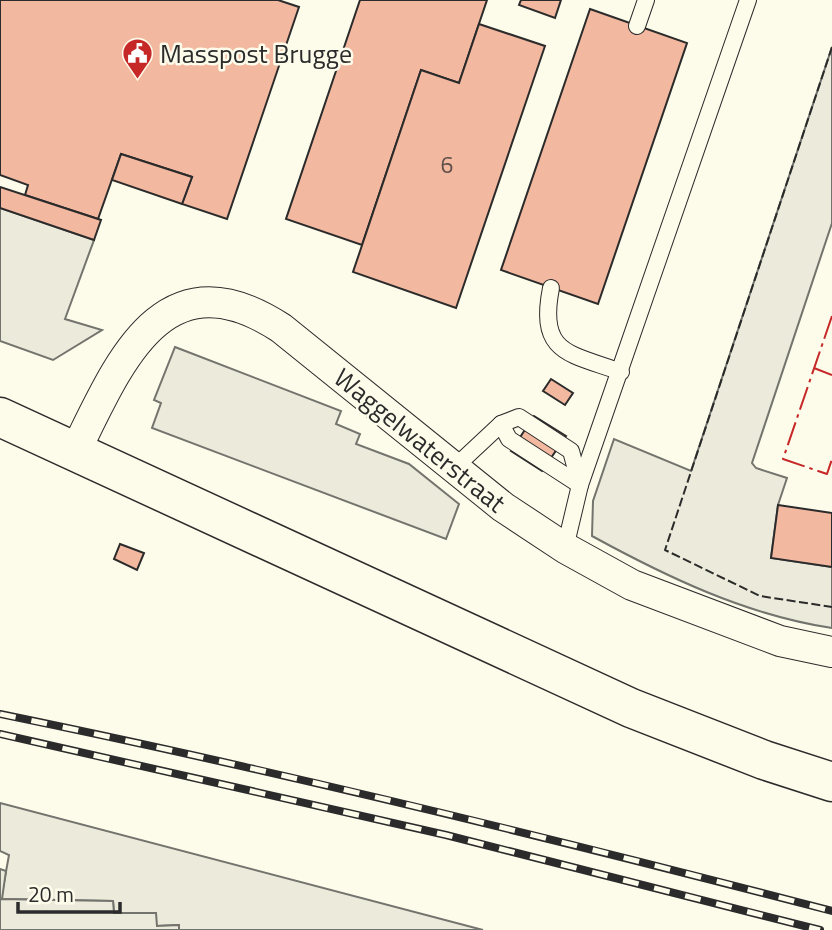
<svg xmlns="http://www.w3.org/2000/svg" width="832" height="930" font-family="'Titillium Web',sans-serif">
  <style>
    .green { fill: #ecebdb; stroke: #74746e; stroke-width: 2 }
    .parking { fill: #eceadb; stroke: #74746e; stroke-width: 2 }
    .building { fill: #f2b8a0; stroke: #2b2b2b; stroke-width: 2 }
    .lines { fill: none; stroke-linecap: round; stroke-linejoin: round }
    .lane-casing { stroke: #2b2b2b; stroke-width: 18 }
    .street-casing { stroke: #2b2b2b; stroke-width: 32 }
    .secondary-casing { stroke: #2b2b2b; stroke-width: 41 }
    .lane { stroke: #fdfbea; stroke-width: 16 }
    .street { stroke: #fdfbea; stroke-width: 30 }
    .secondary { stroke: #fdfbea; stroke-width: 38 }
    .rail-casing { stroke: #2b2b2b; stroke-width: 8 }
    .rail { stroke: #fdfbea; stroke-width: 5; stroke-dasharray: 16; stroke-linecap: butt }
    .fence { stroke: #2b2b2b; stroke-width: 2; stroke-dasharray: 9 3.5; stroke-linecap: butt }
    .power { stroke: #c62828; stroke-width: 2; stroke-dasharray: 24 5 3.5 5; stroke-linecap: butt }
    .labels { text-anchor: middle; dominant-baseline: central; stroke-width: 5; stroke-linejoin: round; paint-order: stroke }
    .number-label { font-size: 23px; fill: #5d4e48 }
    .poi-label { font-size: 26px; fill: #2b2b2b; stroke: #fdfbea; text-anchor: start }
    .street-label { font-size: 26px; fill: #2b2b2b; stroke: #fdfbea }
  </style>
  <rect width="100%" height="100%" fill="#fdfbea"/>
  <g class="green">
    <path d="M832 47V223L752 463 756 468 787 478 778 505 771 558 832 567V628C746 615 667 577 592 536L593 501 614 439 691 471Z"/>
    <path d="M0 803 483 930H179L178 925 156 926V914L114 913 113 901 1 899 9 855 0 851Z"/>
  </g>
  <g class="parking">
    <path d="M0 208 94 240 65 319 102 330 53 360 0 341Z"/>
    <path d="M175 347 341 411 336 424 360 434 356 444 409 464 459 504 446 539 152 428 161 403 154 400Z"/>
    <path d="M0 869 6 871 2 899 113 901 114 913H156L157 926 179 925V930H0Z"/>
  </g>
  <g class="building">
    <path d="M0 0H278L299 7 227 219 182 204 192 177 121 154 98 219 25 195 28 185 0 175Z"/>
    <path d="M360 0H487L459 83 421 70 362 245 286 219Z"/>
    <path d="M521 0H561L555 18 519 5Z"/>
    <path d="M590 9 687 43 598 304 501 270Z"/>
    <path d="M479 24 545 46 456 308 353 272 421 70 459 83Z"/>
    <path d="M121 154 192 177 182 204 112 180Z"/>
    <path d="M0 187 101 220 94 240 0 208Z"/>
    <path d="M551 379 573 393 565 405 543 391Z"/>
    <path d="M534 416 566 436 542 471 511 451Z"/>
    <path d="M778 505 832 513V567L771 558Z"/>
    <path d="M120 544 144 553 137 570 114 559Z"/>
  </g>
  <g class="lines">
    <defs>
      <g id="lane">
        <path d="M637 26 646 0"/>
        <path d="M551 288C538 354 569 353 621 372"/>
        <path d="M501 424 509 439 580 485 748 0"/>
        <path d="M455 467 501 424 519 417 571 451 580 485 565 548"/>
      </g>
      <path id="street" d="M75 452C119 363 163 251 281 328L503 507 565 548 632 585 780 641 832 652"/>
      <path id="secondary" d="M0 417 631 708 764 760 832 782"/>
    </defs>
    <use href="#lane" class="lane-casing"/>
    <use href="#street" class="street-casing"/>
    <use href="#secondary" class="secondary-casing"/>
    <use href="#lane" class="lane"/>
    <use href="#street" class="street"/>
    <use href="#secondary" class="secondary"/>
    <defs>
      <g id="rail">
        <path d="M0 714C279 771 556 839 832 911"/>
        <path d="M0 734 446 835 820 930"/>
      </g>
    </defs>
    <use href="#rail" class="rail-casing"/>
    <use href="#rail" class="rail"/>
    <path class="fence" d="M832 47 665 550 760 596 832 607"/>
    <g class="power">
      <path d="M832 316 783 459 827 474 832 459"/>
      <path d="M814 368 832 375"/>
    </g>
  </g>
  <defs>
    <symbol id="civic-pin" viewBox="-11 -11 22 30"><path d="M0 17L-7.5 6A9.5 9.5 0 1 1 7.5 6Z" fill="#c62828" stroke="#fdfbea"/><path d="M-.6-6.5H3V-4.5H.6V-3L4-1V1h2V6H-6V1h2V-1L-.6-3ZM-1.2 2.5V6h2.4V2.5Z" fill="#fff"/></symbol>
  </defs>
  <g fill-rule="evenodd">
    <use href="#civic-pin" x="120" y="36" width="35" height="47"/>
  </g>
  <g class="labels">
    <g class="number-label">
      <text x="447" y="164">6</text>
    </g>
    <g class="poi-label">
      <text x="160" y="53">Masspost Brugge</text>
    </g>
    <g class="street-label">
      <text transform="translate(420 440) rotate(39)">Waggelwaterstraat</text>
    </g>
  </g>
  <path d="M18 902v10h102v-10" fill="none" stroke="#2b2b2b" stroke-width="3.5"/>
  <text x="28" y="902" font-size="21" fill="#2b2b2b" stroke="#fdfbea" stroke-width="5" paint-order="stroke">20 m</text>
</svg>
